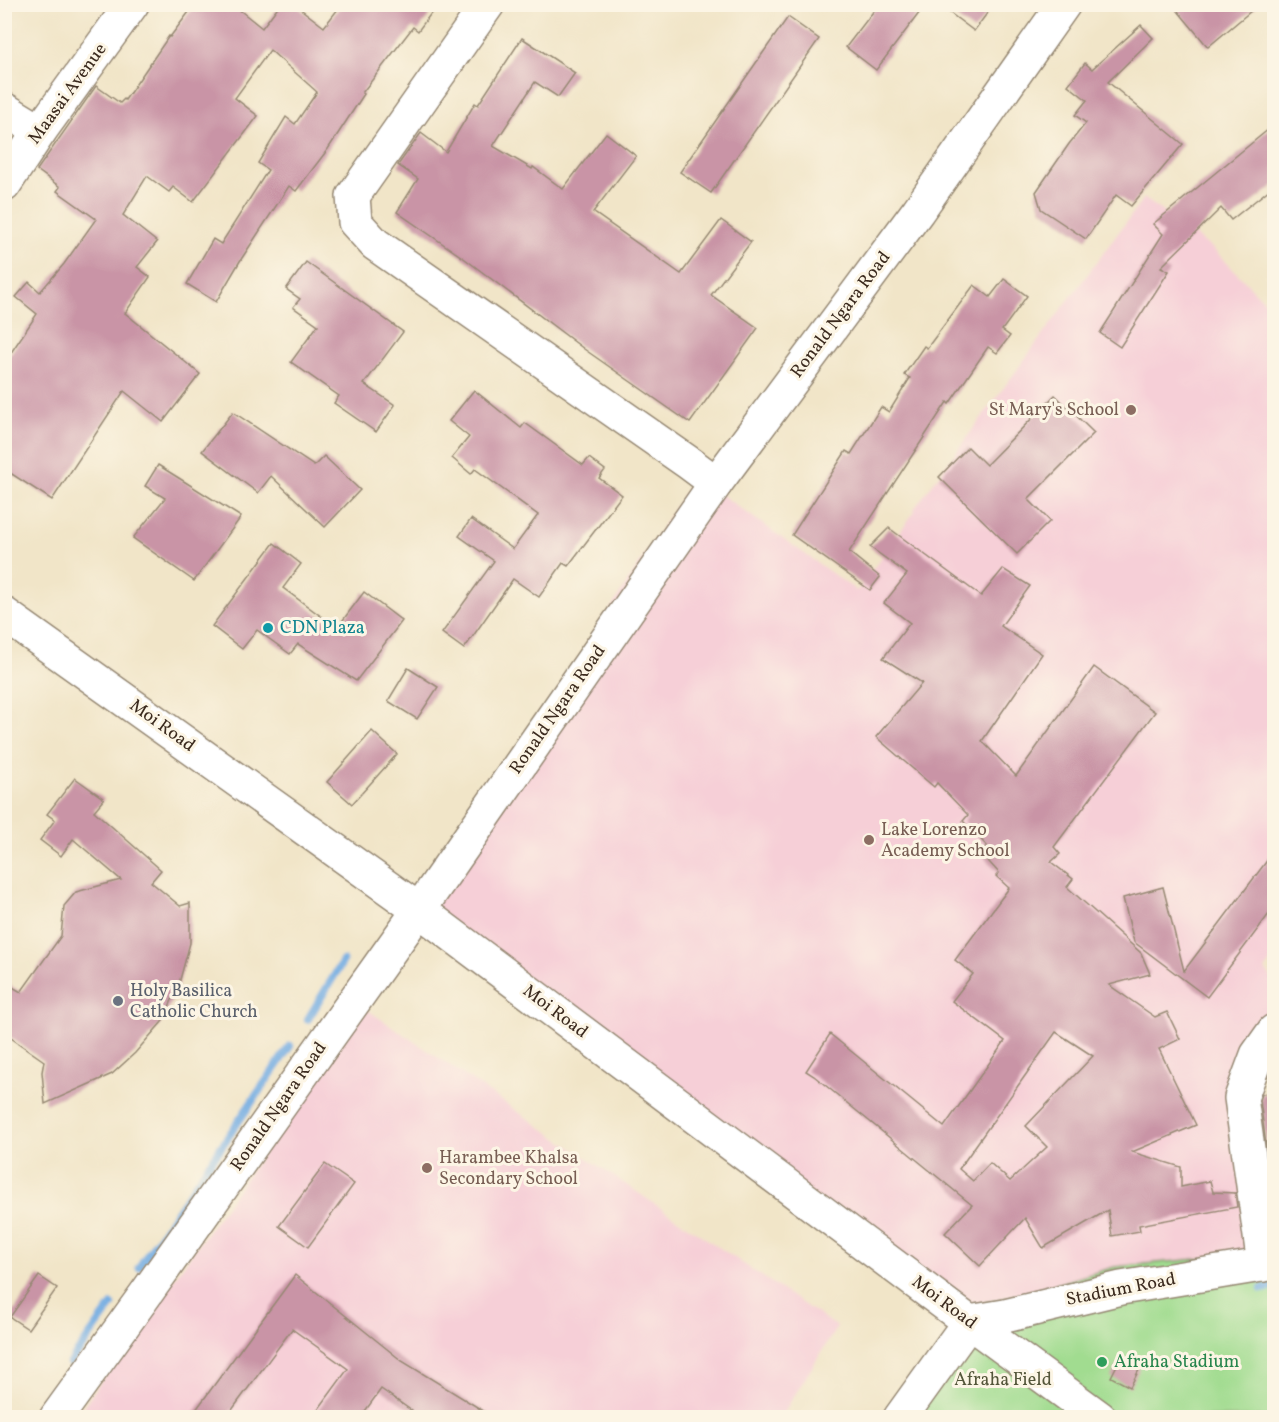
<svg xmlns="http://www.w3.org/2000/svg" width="1279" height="1422" font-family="Vollkorn,serif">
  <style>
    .built { fill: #f6cfd7 }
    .green { fill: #a1dc90; stroke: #6e8357; stroke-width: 1.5 }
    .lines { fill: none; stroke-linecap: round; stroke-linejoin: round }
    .stream { stroke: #72ace2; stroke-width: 8 }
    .building { fill: #c994a6; fill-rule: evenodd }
    .minor-casing { stroke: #968873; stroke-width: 36 }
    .minor { stroke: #fff; stroke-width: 33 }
    .education-dot { fill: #8d6e63; stroke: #fcf5e5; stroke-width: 2 }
    .culture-dot { fill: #0f9aa8; stroke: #fcf5e5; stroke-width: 2 }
    .worship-dot { fill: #6b7280; stroke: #fcf5e5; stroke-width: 2 }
    .leisure-dot { fill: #2e9e5b; stroke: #fcf5e5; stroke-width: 2 }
    .labels { text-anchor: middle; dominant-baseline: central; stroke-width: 6; stroke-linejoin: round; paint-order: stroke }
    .street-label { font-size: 18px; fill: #3b2a1e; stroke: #fcf5e5 }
    .education-label { font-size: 18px; fill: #785e54; stroke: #fcf5e5; text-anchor: start }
    .culture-label { font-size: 18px; fill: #0d838f; stroke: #fcf5e5; text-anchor: start }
    .worship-label { font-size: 18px; fill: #5b616d; stroke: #fcf5e5; text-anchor: start }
    .leisure-label { font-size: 18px; fill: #27864d; stroke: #fcf5e5; text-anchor: start }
    .park-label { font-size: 18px; fill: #54563a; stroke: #fcf5e5 }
  </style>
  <rect width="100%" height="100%" fill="#fcf5e5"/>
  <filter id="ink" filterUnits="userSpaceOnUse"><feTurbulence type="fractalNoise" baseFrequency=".0167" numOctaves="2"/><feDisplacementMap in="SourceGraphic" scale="12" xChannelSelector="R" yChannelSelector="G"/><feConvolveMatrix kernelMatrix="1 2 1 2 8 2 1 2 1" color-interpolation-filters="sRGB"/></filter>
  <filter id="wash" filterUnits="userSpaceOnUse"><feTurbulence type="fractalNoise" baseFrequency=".008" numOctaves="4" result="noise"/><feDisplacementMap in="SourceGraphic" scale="24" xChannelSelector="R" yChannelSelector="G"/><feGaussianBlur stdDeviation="1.35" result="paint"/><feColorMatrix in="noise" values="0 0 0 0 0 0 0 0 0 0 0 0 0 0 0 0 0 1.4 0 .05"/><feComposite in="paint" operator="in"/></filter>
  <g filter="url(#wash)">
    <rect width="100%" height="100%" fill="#f1e5c8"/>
    <g class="built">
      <path d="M1144 198 1213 249 1274 311V955L1265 970 1274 981V1020L1252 1048 1260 1253 1023 1294 970 1306 417 913 695 476 857 591 915 511 914 509Z"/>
      <path d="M366 1009 837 1327 781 1417 75 1418Z"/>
    </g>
    <path class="green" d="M1274 1251V1417L891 1418 970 1306 1023 1294 1115 1267 1260 1253Z"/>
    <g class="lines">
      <g class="stream">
        <path d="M308 1019 343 961"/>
        <path d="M139 1267 290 1046"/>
        <path d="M1262 1289 1274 1287"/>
        <path d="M70 1363 112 1305"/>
        <path d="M33 1418 54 1389"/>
      </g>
    </g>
    <g id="blocks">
      <g class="building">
        <path d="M195 4H232L262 28 280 4H294L324 27 342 4H438L418 31 413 27 362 93 364 94 328 149 296 191 289 186 240 261 216 302 187 284 213 239 221 244 268 170 258 163 286 117 295 124 317 92 270 50 235 98 258 116 193 202 173 187 169 192 147 176 123 215 157 242 137 267 150 277 125 313 200 374 163 422 124 391 52 500 4 469V363L37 314 16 297 29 282 40 292 64 264 96 219 57 191 60 187 37 170 96 86 120 103 124 99 125 100 169 36 170 37Z"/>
        <path d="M879 4H926L876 70 846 47Z"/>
        <path d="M938 4H994L974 31Z"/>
        <path d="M1173 5H1258L1208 47Z"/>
        <path d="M788 17 819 39 711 193 680 172Z"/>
        <path d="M1141 25 1153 38 1108 82 1183 144 1131 206 1116 195 1086 239 1041 209 1036 192 1069 144 1086 123 1075 115 1087 100 1068 85 1085 63 1092 69Z"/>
        <path d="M522 38 575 73 558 97 535 82 493 146 532 169 533 167 563 189 606 133 636 156 593 212 681 274 721 220 751 242 711 295 758 328 690 423 584 349 465 259 397 212 418 179 398 165 421 133 446 152 475 103 478 105Z"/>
        <path d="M1275 124V185L1231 220 1221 208 1161 267 1169 271 1120 347 1100 333 1163 234 1153 224Z"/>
        <path d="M306 262 403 332 364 384 395 405 376 432 334 403 339 396 291 362 318 325 293 307 300 299 286 289Z"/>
        <path d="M1004 279 1027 296 1002 330 1010 336 997 353 988 347 949 404 947 402 849 552 880 577 870 590 792 535 846 451 851 454 881 407 889 412 910 378 904 375 924 346 927 348 974 285 990 297Z"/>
        <path d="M474 390 521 428 525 423 583 465 589 458 605 470 599 478 622 495 568 566 563 563 539 597 513 579 464 649 442 633 494 561 459 536 471 519 513 549 538 515 475 469 471 474 452 458 469 437 449 421Z"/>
        <path d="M1055 395 1094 433 1028 499 1050 521 1017 554 939 477 968 447 986 465Z"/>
        <path d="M233 412 314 466 324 456 360 490 325 527 271 476 258 493 202 451Z"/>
        <path d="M158 465 241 517 194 581 133 538 165 498 145 486Z"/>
        <path d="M889 528 981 596 1003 569 1030 586 1001 626 1042 654 982 741 1016 776 1094 667 1155 712 1054 847 1060 854 1051 862 1073 879 1067 887 1141 953 1150 974 1109 985 1155 1017 1167 1012 1180 1039 1159 1049 1196 1125 1132 1152 1181 1167V1187L1210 1181 1213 1192 1235 1193 1237 1207 1139 1225 1140 1231 1112 1236 1108 1210 1043 1248 1025 1218 980 1266 945 1233 972 1205 814 1076 806 1071 830 1034 944 1127 1005 1041 952 1001 973 974 955 960 1009 888 996 876 999 873 980 852 987 846 963 821 968 815 937 783 934 787 876 737 922 683 883 658 910 623 884 603 907 574 870 547ZM1056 1032 1093 1056 1026 1126 1047 1147 1010 1181 990 1163 973 1181 959 1169Z"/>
        <path d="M274 543 301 564 283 588 337 628 364 592 402 621 356 681 298 644 290 654 257 630 242 649 212 626Z"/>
        <path d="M408 668 438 687 417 719 388 701Z"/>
        <path d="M372 731 397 754 352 804 327 782Z"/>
        <path d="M75 778 104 799 94 811 161 870 151 882 180 906 190 903V943L178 987 162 1022 135 1053 112 1074 45 1104 42 1072 44 1061 4 1033V982L21 992 61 936 64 906 76 892 121 880 73 839 61 856 40 840 55 820 47 814Z"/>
        <path d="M1275 850V906L1207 997 1134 942 1123 898 1163 887 1184 971Z"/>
        <path d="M1275 1092V1173L1270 1174 1260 1100 1262 1094Z"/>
        <path d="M325 1164 354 1184 308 1247 279 1226Z"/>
        <path d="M295 1275 402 1361 495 1418H422L381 1389 360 1418H312L348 1369 292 1329 226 1418H190Z"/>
        <path d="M39 1276 57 1288 28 1329 10 1317Z"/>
        <path d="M1121 1357 1140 1368 1130 1387 1111 1377Z"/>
      </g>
    </g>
  </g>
  <g filter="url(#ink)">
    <use href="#blocks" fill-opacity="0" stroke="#968873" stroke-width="1.5"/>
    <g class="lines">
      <defs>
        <g id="minor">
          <path d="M488 4 353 196 355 222 375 244 689 463 716 483"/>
          <path d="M4 109 40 131"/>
          <path d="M4 185 40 131 132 4"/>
          <path d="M4 614 419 910 969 1322 1100 1418"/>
          <path d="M1264 1265 1241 1098 1257 1055 1274 1031"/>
          <path d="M56 1418 145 1295 419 910 716 483 918 211 1064 4"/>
          <path d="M900 1418 969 1322 1005 1316 1121 1288 1274 1263"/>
        </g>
      </defs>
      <use href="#minor" class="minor-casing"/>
      <use href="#minor" class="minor"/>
    </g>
  </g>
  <g class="education-dot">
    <circle cx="1131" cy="410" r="6"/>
    <circle cx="869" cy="840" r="6"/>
    <circle cx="427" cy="1168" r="6"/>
  </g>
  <circle class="culture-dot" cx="268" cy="628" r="6"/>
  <circle class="worship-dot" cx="118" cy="1001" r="6"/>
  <circle class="leisure-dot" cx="1102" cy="1362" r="6"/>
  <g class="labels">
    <g class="street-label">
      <text transform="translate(68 94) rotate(-54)">Maasai Avenue</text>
      <text transform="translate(841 315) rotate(-53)">Ronald Ngara Road</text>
      <text transform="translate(558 710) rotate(-55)">Ronald Ngara Road</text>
      <text transform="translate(162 726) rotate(36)">Moi Road</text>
      <text transform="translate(555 1012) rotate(37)">Moi Road</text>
      <text transform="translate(279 1107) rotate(-55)">Ronald Ngara Road</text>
      <text transform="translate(1121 1290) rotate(-11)">Stadium Road</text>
      <text transform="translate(944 1303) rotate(37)">Moi Road</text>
    </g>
    <g class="education-label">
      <text x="1119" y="410" text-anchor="end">St Mary's School</text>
      <text x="881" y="830">Lake Lorenzo<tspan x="881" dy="21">Academy School</tspan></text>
      <text x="439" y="1158">Harambee Khalsa<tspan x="439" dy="21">Secondary School</tspan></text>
    </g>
    <g class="culture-label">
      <text x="280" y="628">CDN Plaza</text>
    </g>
    <g class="worship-label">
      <text x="130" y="991">Holy Basilica<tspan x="130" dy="21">Catholic Church</tspan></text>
    </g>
    <g class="leisure-label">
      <text x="1114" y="1362">Afraha Stadium</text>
    </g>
    <g class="park-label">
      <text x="1003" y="1380">Afraha Field</text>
    </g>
  </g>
  <rect width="1279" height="1422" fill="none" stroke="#fcf5e5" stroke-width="24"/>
</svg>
